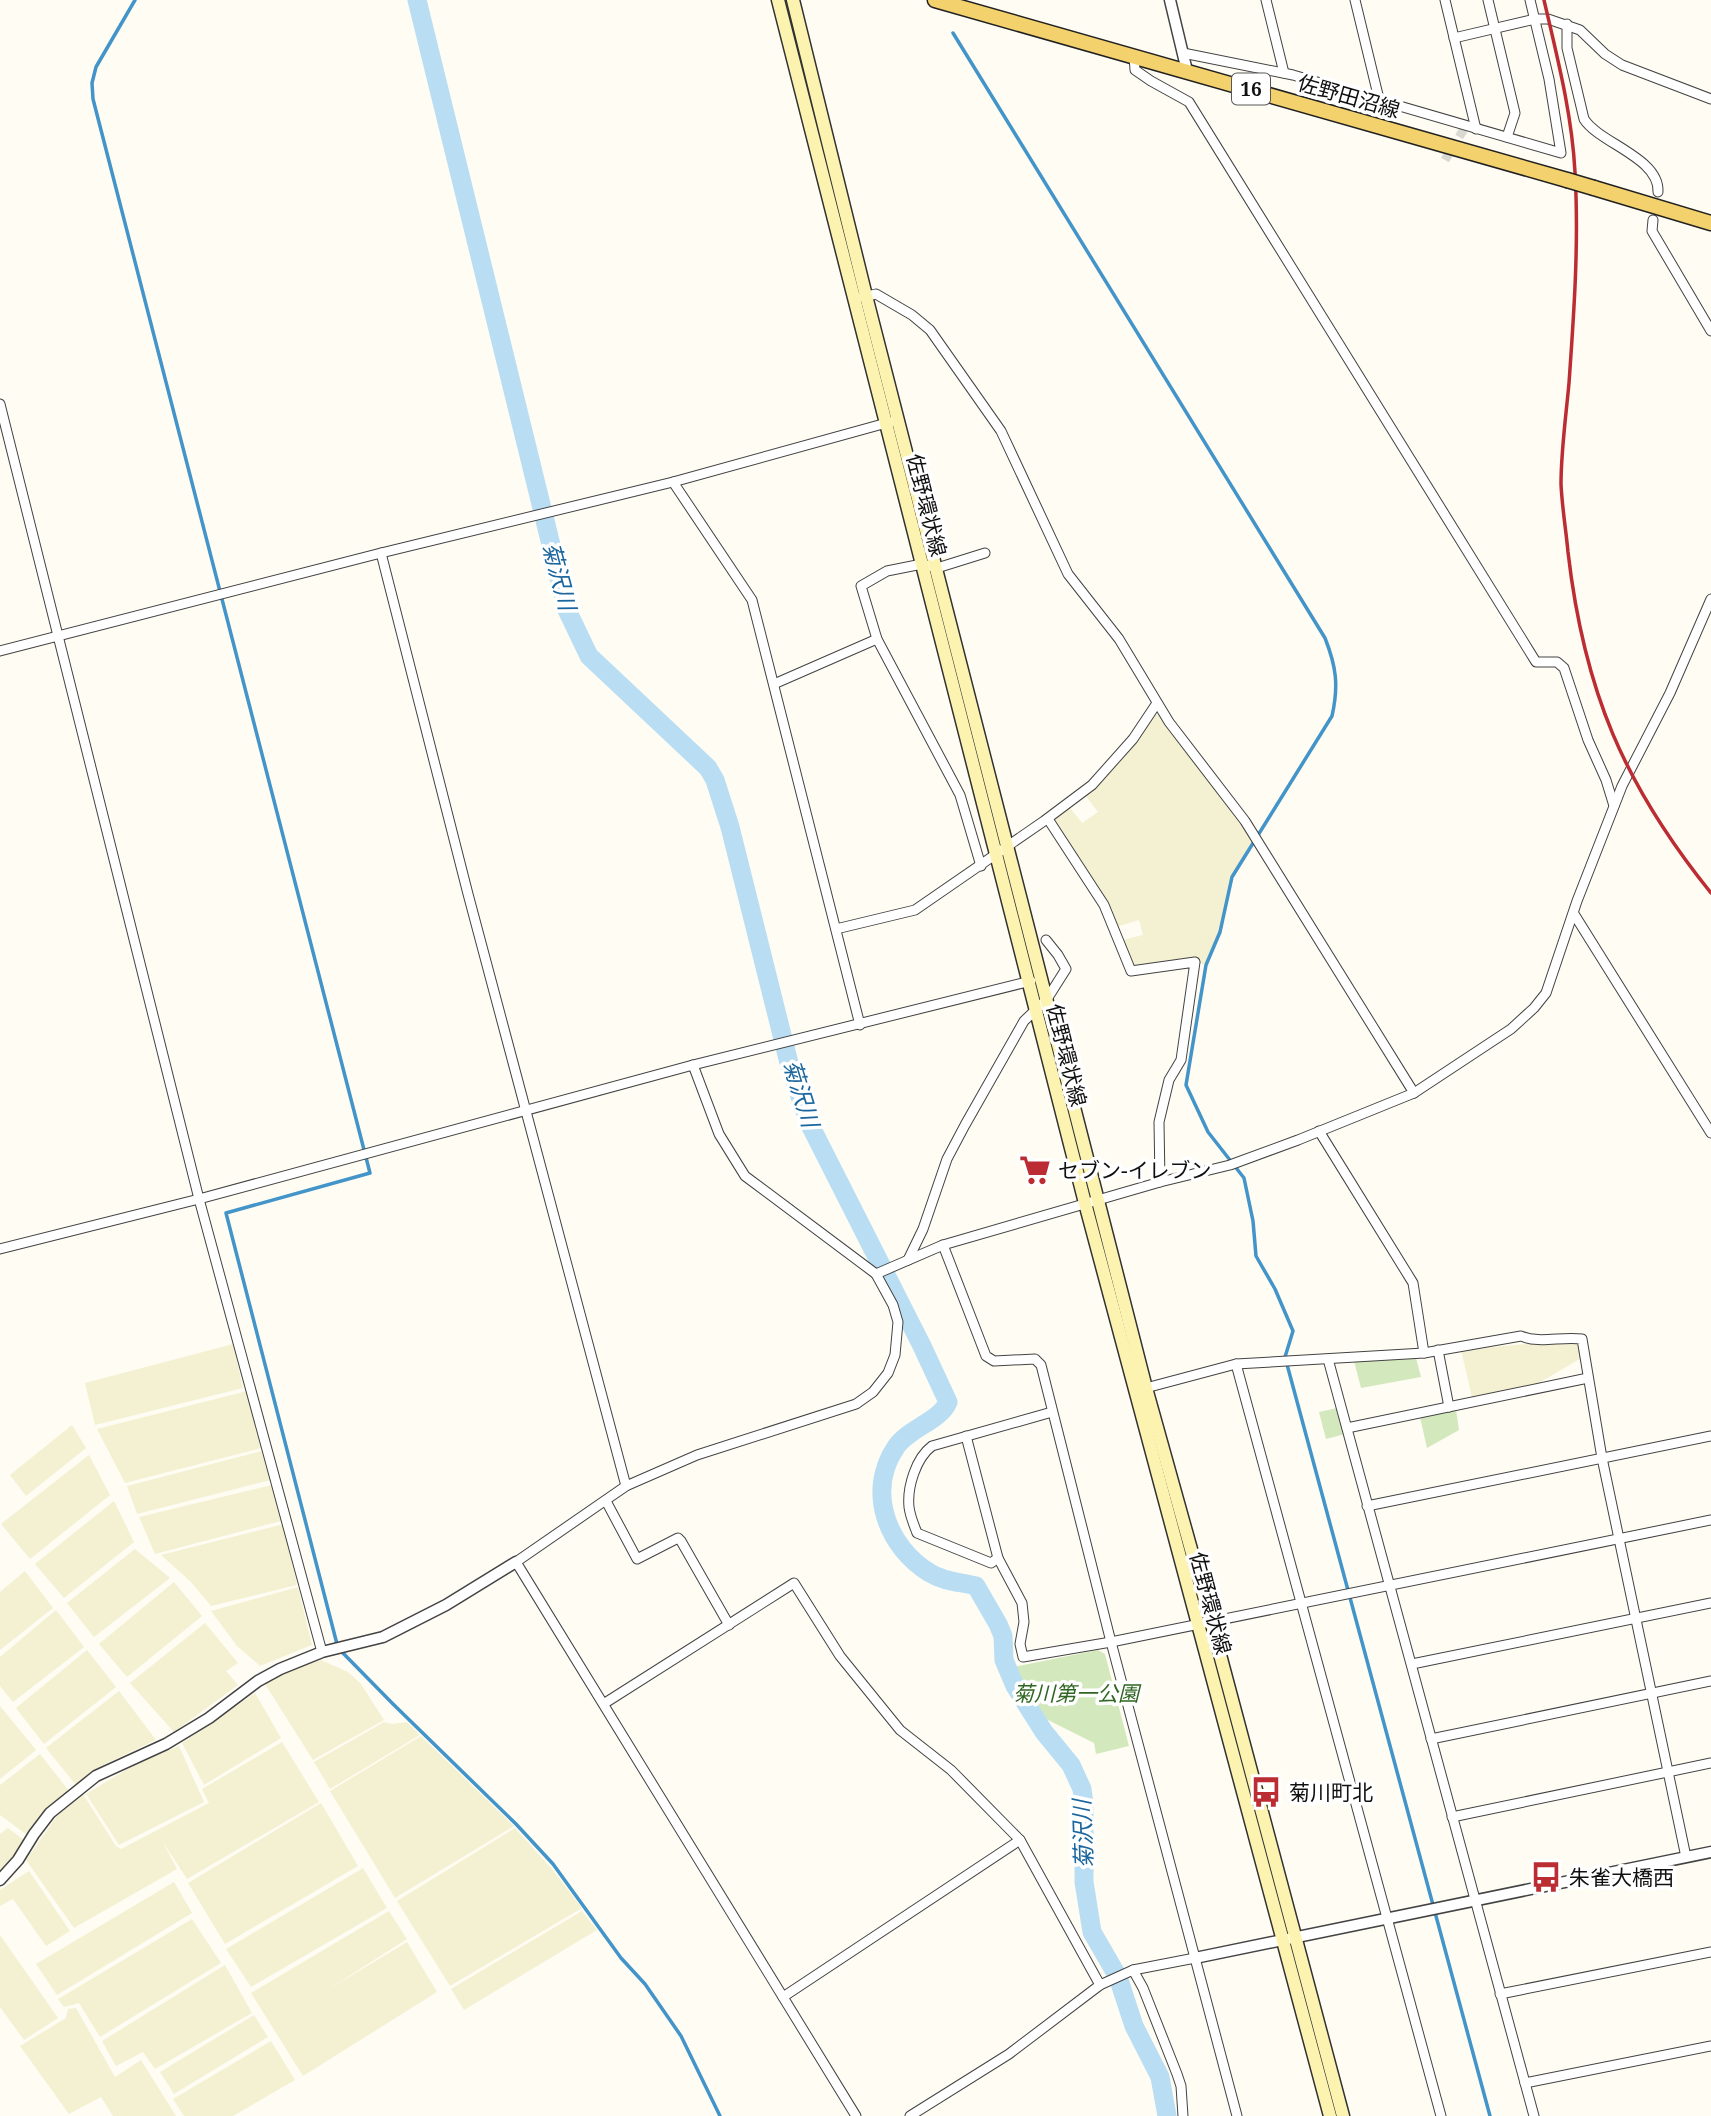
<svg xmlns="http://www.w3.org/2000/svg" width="1711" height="2116" font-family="'Noto Serif','Noto Sans JP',serif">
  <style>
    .farmland { fill: #f4f1d3 }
    .green { fill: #d4e8bd }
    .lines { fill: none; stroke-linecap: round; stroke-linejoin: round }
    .stream { stroke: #4394c9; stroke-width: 3.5 }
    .river { stroke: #b9def4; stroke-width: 19 }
    .minor-tunnel { stroke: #dad9d1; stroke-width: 9; stroke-dasharray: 9 4.5; stroke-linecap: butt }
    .minor-casing { stroke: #434343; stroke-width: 11 }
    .tertiary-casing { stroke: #434343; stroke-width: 13 }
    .secondary-casing { stroke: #323232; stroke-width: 15 }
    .primary-casing { stroke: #212121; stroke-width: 17 }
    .minor { stroke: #fff; stroke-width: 9 }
    .tertiary { stroke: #fff; stroke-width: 10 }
    .secondary { stroke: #fcf3b1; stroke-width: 12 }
    .primary { stroke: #f3d26e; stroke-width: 14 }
    .rail { stroke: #bb2c33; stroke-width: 3.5 }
    .primary-bridge-casing { stroke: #212121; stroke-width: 17; stroke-linecap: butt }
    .primary-bridge { stroke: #f3d26e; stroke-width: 14 }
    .labels { text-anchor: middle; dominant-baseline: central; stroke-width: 7; stroke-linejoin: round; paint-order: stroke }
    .shield { fill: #fff; stroke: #585858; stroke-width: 2 }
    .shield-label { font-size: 19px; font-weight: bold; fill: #101010 }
    .street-label { font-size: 21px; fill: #101010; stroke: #fff }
    .poi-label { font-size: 21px; fill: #101010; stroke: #fff; text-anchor: start }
    .park-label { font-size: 21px; font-style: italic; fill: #306621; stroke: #fff }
    .water-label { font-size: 23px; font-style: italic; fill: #1c669e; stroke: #fff }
  </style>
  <rect width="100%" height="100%" fill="#fefcf3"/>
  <g class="farmland">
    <path d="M1163 711 1254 837 1232 877 1220 932 1206 965 1195 962 1131 971 1122 940 1143 935 1139 920 1113 928 1048 819 1067 804 1082 823 1098 812 1085 795 1145 721Z"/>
    <path d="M1582 1339 1585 1356 1523 1392 1473 1402 1461 1350Z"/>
    <path d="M233 1344 243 1388 95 1425 85 1383Z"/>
    <path d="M247 1391 262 1448 125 1483 97 1429Z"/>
    <path d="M72 1425 86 1448 26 1496 10 1475Z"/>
    <path d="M262 1451 271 1480 137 1514 127 1486Z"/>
    <path d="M89 1455 110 1495 30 1559 1 1524Z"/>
    <path d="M272 1485 281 1521 155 1554 139 1517Z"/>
    <path d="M114 1501 134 1542 64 1598 35 1564Z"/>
    <path d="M284 1524 297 1585 211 1606 190 1581 161 1555Z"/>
    <path d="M135 1549 170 1578 94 1637 67 1603Z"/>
    <path d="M25 1571 53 1608 0 1650V1592Z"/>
    <path d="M174 1582 202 1616 127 1677 99 1644Z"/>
    <path d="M298 1587 312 1645 260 1666 237 1646 211 1611Z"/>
    <path d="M56 1610 84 1647 13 1702 0 1686V1657Z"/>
    <path d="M205 1623 238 1663 226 1671 238 1685 174 1732 130 1683Z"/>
    <path d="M87 1650 116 1687 44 1744 16 1708Z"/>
    <path d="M321 1660 348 1672 361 1684 384 1720 313 1760 265 1684 289 1669Z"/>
    <path d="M119 1691 156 1740 105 1764 76 1785 46 1748Z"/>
    <path d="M255 1693 281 1738 204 1785 182 1743Z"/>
    <path d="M0 1706 36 1750 0 1779Z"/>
    <path d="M384 1722 392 1724 407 1722 420 1735 330 1789 314 1762Z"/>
    <path d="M421 1736 514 1826 395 1898 330 1791Z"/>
    <path d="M282 1742 319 1802 187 1879 163 1842 177 1869 74 1928 26 1860 56 1817 83 1794 116 1846 121 1849 209 1803 202 1789Z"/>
    <path d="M179 1746 204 1802 119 1845 86 1794 134 1765Z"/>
    <path d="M40 1754 69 1791 44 1813 27 1835 0 1815V1785Z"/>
    <path d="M321 1803 358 1866 225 1944 188 1883Z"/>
    <path d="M8 1828 24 1840 14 1858 0 1871V1834Z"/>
    <path d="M515 1828 552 1869 582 1908 450 1986 397 1901Z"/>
    <path d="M363 1868 387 1908 251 1987 226 1949Z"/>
    <path d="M29 1871 70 1931 46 1946 13 1899 0 1906V1890Z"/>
    <path d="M174 1882 192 1913 57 1995 36 1964Z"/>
    <path d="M389 1911 407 1939 329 1989 407 1942 437 1992 303 2076 251 1993Z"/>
    <path d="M582 1911 597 1930 464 2010 451 1989Z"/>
    <path d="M192 1919 221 1963 100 2037 79 2003 64 2007 58 1999Z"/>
    <path d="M0 1935 58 2018 24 2040 0 2007Z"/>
    <path d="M225 1965 252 2013 155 2069 143 2052 116 2066 102 2041Z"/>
    <path d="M76 2008 115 2077 141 2060 176 2116H113L101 2097 69 2114 20 2046 66 2018 68 2009Z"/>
    <path d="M254 2015 268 2037 174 2094 160 2072Z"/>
    <path d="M271 2041 295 2080 233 2116H184L173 2099Z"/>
  </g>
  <g class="green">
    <path d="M1416 1358 1421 1377 1361 1388 1354 1361Z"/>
    <path d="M1337 1408 1345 1434 1326 1439 1319 1412Z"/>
    <path d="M1456 1409 1459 1430 1427 1448 1420 1417Z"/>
    <path d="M1098 1650 1105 1654 1129 1746 1096 1754 1094 1743 1034 1713 1018 1687 1013 1667Z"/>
  </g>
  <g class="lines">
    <g class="stream">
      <path d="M135 0 96 67 92 83 93 99 370 1173 226 1213 338 1648 393 1704 516 1824 553 1864 621 1958 645 1984 681 2036 720 2116"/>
      <path d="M953 33 1325 638C1336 666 1339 685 1332 716L1232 877 1220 932 1206 965 1186 1085 1208 1132 1244 1178 1253 1221 1256 1256 1275 1289 1293 1331 1285 1357 1490 2116"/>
    </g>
    <path class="river" d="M417 0 567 610 589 656 708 768 715 780 730 827 790 1067 809 1123 922 1346 948 1402C941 1420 908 1429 896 1447 866 1491 887 1547 930 1573 944 1582 961 1582 976 1586L998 1624 1003 1636 1004 1660 1015 1686 1044 1732 1071 1765 1082 1789 1084 1804V1882L1092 1932 1118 1977 1134 2026 1160 2077 1167 2116"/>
    <path class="minor-tunnel" d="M1445 160 1464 129"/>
    <defs>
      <g id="minor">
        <path d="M1266 0 1284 73"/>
        <path d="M1355 0 1379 99"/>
        <path d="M1445 0 1476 129"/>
        <path d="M1488 0 1515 113 1507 137"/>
        <path d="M1567 24V48L1584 119C1599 143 1660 158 1658 192"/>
        <path d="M1454 38 1535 19H1548L1580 30 1605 54 1622 65 1711 99"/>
        <path d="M1183 53 1293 75 1561 153 1549 79 1530 0"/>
        <path d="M1134 56 1135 70 1151 81 1189 102 1536 662H1557L1564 668 1588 740 1606 780 1614 806"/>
        <path d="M1653 220 1652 231 1711 331"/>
        <path d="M863 297 876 294 912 315 930 330 1001 431 1068 574 1119 639 1169 722 1245 821 1414 1093"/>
        <path d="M0 404 199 1199 322 1652"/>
        <path d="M673 482 752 600 860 1025"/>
        <path d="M381 553 468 894 626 1486"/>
        <path d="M0 651 381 553 673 482 890 422"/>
        <path d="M774 684 877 639"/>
        <path d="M1048 819 1104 905 1131 971 1195 962 1181 1060 1169 1080 1159 1122 1160 1182"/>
        <path d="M981 866 960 795 877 639 861 586 887 571 922 564 937 568 985 553"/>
        <path d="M1574 914 1711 1133"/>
        <path d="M836 929 915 910 1044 821 1092 785 1133 739 1157 703"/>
        <path d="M693 1065 719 1134 745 1176 876 1274 893 1305 898 1322 895 1355 888 1373 873 1392 856 1404 697 1455 626 1486 516 1562 856 2116"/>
        <path d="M1319 1131 1413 1283 1424 1353"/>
        <path d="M943 1245 986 1356 994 1361 1035 1359 1041 1365 1111 1642 1237 2116"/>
        <path d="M0 1249 199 1199 693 1065 1031 981"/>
        <path d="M908 1260 923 1229 947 1159 965 1125 1024 1021 1047 999 1066 969 1058 955 1046 940"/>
        <path d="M876 1274 943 1245 1160 1182 1230 1165 1298 1140 1414 1093 1511 1029 1534 1008 1546 993 1577 901 1622 786 1670 693 1711 599"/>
        <path d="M1438 1350 1449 1407"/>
        <path d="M1328 1359 1534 2116"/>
        <path d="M1236 1364 1441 2116"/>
        <path d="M1142 1389 1236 1364 1424 1353 1521 1336C1539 1344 1562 1336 1582 1339L1602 1458 1686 1857"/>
        <path d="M1347 1428 1588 1378"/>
        <path d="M966 1436 998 1558 1022 1603 1024 1622 1020 1644 1023 1657 1111 1642 1711 1520"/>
        <path d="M606 1501 637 1559 678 1538 681 1541 729 1625"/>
        <path d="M1367 1506 1711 1436"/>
        <path d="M998 1558 991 1563 917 1533C914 1525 910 1516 909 1507 907 1487 916 1458 932 1446L1052 1412"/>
        <path d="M1412 1664 1711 1603"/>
        <path d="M605 1703 794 1583 840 1656 900 1730 951 1770 1020 1840 1100 1985"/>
        <path d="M1431 1739 1711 1681"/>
        <path d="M1452 1817 1711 1763"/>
        <path d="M1133 1970 1143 1988 1177 2074 1181 2086 1183 2116"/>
        <path d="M1500 1994 1711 1952"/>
        <path d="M783 1997 1020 1840"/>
        <path d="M1525 2083 1711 2046"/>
        <path d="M910 2116 1009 2054 1100 1985 1133 1970 1195 1958"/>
      </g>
      <g id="tertiary">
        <path d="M1170 0 1187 71"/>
        <path d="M0 1880 18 1860 34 1834 50 1813 96 1776 166 1744 209 1718 258 1681 280 1669 322 1652 383 1637 446 1605 516 1562"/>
        <path d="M1195 1958 1711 1852"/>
      </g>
      <g id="secondary">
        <path d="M778 0 1085 1203 1330 2116"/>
        <path d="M793 0 866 296 1146 1388 1211 1621 1343 2116"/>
      </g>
      <g id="primary">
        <path d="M935 0 1567 180"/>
        <path d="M1594 188 1711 223"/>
      </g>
    </defs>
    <use href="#minor" class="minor-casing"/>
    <use href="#tertiary" class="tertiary-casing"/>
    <use href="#secondary" class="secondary-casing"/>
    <use href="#primary" class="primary-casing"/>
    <use href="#minor" class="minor"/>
    <use href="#tertiary" class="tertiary"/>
    <use href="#secondary" class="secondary"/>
    <use href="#primary" class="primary"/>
    <path class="rail" d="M1544 0C1557 56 1572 114 1575 172 1579 243 1574 313 1569 383 1566 416 1561 451 1561 484 1562 507 1566 530 1568 552 1584 691 1624 785 1711 893"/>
    <defs>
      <path id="primary-bridge" d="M1567 180 1594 188"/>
    </defs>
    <use href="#primary-bridge" class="primary-bridge-casing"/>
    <use href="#primary-bridge" class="primary-bridge"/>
  </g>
  <defs>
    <symbol id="supermarket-bare" viewBox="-9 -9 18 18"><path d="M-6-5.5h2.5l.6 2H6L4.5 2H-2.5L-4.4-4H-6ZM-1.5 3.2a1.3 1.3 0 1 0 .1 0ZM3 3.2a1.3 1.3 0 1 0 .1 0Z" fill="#bb2c33" stroke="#fff" stroke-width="2.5" paint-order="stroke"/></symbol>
    <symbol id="bus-bare" viewBox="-9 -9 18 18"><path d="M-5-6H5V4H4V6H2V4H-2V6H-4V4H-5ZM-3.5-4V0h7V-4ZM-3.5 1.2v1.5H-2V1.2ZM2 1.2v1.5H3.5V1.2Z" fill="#bb2c33" stroke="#fff" stroke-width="2.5" paint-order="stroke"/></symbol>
  </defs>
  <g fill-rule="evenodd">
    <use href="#supermarket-bare" x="1013" y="1148" width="44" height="44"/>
    <use href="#bus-bare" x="1244" y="1770" width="44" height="44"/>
    <use href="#bus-bare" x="1524" y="1855" width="44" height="44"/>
  </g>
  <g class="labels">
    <rect class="shield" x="1232" y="73.5" width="38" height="31" rx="5"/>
    <g class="shield-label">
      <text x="1251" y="89">16</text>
    </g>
    <g class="street-label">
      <text transform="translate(1349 96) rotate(16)">佐野田沼線</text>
      <text transform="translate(927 505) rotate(76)">佐野環状線</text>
      <text transform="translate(1067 1055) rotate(76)">佐野環状線</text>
      <text transform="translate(1211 1603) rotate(75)">佐野環状線</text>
    </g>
    <g class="poi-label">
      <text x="1058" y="1170">セブン-イレブン</text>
      <text x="1289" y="1792">菊川町北</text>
      <text x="1569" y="1877">朱雀大橋西</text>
    </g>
    <g class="park-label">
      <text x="1076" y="1693">菊川第一公園</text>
    </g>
    <g class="water-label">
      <text transform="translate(560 576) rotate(75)">菊沢川</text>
      <text transform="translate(802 1093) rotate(73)">菊沢川</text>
      <text transform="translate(1082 1834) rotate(-92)">菊沢川</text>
    </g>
  </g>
</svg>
